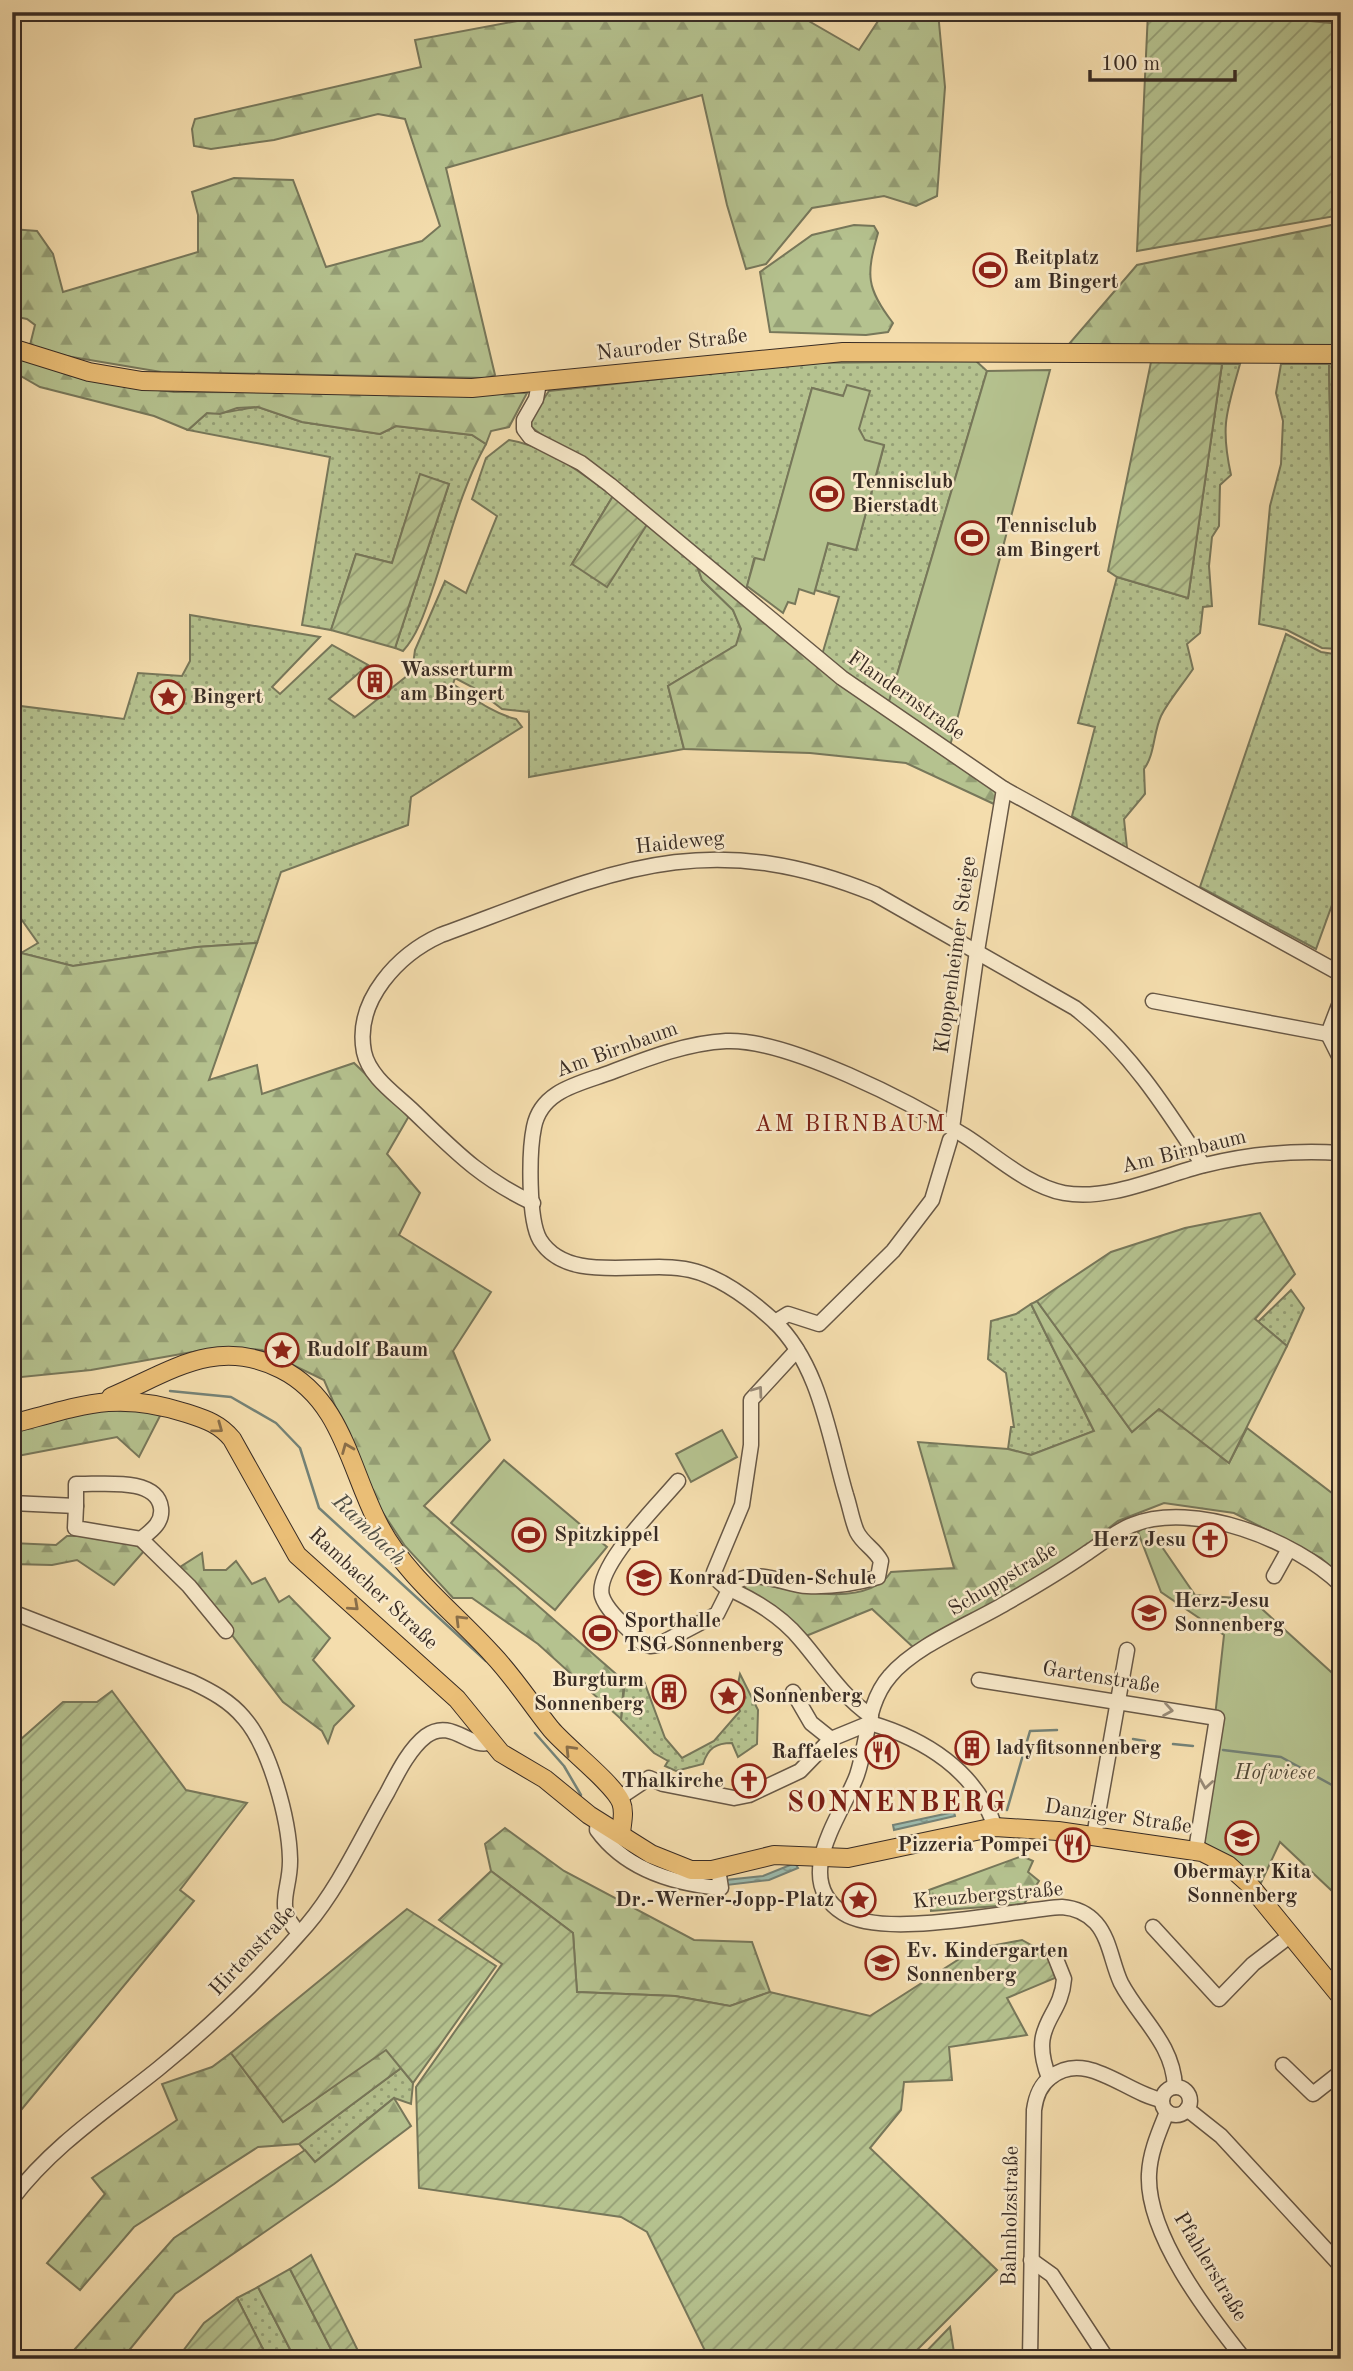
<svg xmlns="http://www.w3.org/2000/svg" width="1353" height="2371" font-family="'Old Standard TT',serif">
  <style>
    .grass { fill: url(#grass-dots); stroke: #77775a; stroke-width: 2 }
    .forest { fill: url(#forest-firs); stroke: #77775a; stroke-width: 2 }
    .park { fill: #b5c28f; stroke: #77775a; stroke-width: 2 }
    .garden { fill: url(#garden-furrows); stroke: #77775a; stroke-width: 2 }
    .water { fill: url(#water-ripples); stroke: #748277; stroke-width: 2 }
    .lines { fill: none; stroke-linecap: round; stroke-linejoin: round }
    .stream { stroke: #748277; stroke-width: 2.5 }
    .minor-casing { stroke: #685846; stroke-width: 17 }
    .major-casing { stroke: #392c24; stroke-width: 20 }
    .minor { stroke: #f8e9ca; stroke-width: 14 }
    .major { stroke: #eabe76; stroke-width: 18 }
    .oneway { stroke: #988a77 }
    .oneway2 { stroke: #896e49 }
    .labels { text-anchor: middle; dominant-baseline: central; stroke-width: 5; stroke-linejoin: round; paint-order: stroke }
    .poi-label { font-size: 21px; font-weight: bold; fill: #392c24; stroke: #f8e9ca; text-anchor: start }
    .street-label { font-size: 21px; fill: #392c24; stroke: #f8e9ca }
    .park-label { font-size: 21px; font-style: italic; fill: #524a39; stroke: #f8e9ca }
    .neighbourhood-label { font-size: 23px; letter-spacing: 2px; fill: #7a1f14; stroke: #f8e9ca }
    .water-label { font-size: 23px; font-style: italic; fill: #525046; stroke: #f8e9ca }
    .district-label { font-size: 28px; font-weight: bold; letter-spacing: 2px; fill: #7a1f14; stroke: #f8e9ca }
  </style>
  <defs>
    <pattern id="grass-dots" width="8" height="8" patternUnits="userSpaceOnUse" patternTransform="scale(1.75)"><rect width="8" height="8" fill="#b5c28f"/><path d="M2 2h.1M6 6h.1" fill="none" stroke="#949e75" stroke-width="1.8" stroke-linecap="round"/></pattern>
    <pattern id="forest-firs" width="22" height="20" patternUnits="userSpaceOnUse" patternTransform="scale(1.75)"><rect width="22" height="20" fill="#b5c28f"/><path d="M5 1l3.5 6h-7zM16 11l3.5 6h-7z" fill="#949e75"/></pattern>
    <pattern id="garden-furrows" width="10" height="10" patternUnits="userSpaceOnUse" patternTransform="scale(1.75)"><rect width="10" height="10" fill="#b5c28f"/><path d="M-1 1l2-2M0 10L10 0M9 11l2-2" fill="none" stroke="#949e75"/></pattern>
    <pattern id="water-ripples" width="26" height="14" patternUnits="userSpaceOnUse" patternTransform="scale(1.75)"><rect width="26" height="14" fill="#9cbbae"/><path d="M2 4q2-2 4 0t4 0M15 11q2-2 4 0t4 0" fill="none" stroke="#80988d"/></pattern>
  </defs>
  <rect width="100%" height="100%" fill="#f4ddad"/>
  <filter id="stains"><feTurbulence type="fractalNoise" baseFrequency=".00286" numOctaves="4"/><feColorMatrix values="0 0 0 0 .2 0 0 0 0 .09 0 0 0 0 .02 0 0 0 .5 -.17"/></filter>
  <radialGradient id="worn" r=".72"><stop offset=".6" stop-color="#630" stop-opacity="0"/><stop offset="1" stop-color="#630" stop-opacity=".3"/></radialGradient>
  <g class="grass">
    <path d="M976 361 987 371 888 705 822 655 839 597 815 590 828 543 856 550 884 446 864 440 844 396 812 388 764 561 754 559 746 591 530 426V419L549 391 807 363Z"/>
    <path d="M1222 364H1240C1227 411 1220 425 1231 475L1220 485 1219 526 1212 537 1209 566 1212 606 1203 607 1200 633 1187 644 1193 669C1183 684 1169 700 1161 716 1153 734 1155 754 1144 769L1145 794 1124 819 1127 848 1072 816 1095 727 1078 723 1117 577 1188 598Z"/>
    <path d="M1281 364H1329L1332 519 1341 520V648L1338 649 1322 648 1287 630 1259 624 1270 506 1281 464 1283 421 1276 393Z"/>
    <path d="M258 407 302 422 380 434 396 426 472 435 486 444C462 487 450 536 435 582 427 605 419 634 403 651L395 648 449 484 420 475 392 563 356 554 331 630 302 625 330 457 188 430 207 413C224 415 241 408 258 407Z"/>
    <path d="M509 440C548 446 581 473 613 496L572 564 648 523 697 566 702 580 733 610 741 629 737 645 668 686 684 749 529 777V712L502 709 476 689 455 678 453 684C474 698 491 713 516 719L522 727 411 797 408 825 281 872 257 943 197 947 73 966 21 953 38 943 12 906V770L20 772 12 765V705L124 719 138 673 182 676 190 661V615L320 637 272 687 280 694 332 645 368 665 329 699 355 717 412 672 415 650 445 581 466 593 497 516 472 499 486 458Z"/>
    <path d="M1286 634 1321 652 1341 655V880L1316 949 1200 887Z"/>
    <path d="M1291 1290 1304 1308 1287 1346 1258 1322Z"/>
    <path d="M1031 1304 1094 1431 1031 1455 1008 1449 1011 1427H1014L1006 1373 988 1359 991 1321 1016 1314Z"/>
    <path d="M740 1674 758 1710 757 1744 738 1757 732 1743C716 1743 708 1748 703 1764L676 1771 665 1766 668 1761 654 1753 621 1720 625 1681 642 1676 665 1738 682 1758 714 1741 740 1711 731 1691 738 1684Z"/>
    <path d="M401 2068 413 2083 411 2104 394 2098 315 2162 299 2144Z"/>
    <path d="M258 2287 295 2359H268L237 2298Z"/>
  </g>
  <g class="forest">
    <path d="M565 12H793L859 50 884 12H938L945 87 937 196 916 206 884 196 812 208 766 264 746 269 727 205 702 95 446 168 495 375 488 378 161 372 60 355 30 345 35 325 27 319 12 316V229L37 231 53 254 63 292 198 252V215L192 192 234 178 293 180 326 267 422 241 440 226 405 119 378 114 274 140 211 149 194 146 192 129 195 119 421 67 415 40Z"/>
    <path d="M1341 223V348L1069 344 1137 265Z"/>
    <path d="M854 225 874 226 878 233C866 275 866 288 893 323L888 332 866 335 770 332 760 272 812 235Z"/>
    <path d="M12 356 118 385 174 392 527 393 509 427 491 431 486 444 472 435 396 426 380 434 302 422 258 407 237 408 220 414 207 413 188 430 154 416 40 387 12 371Z"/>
    <path d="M697 566 998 791 994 804 906 763 810 753 684 749 668 686 736 645 741 629 733 610 702 580Z"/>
    <path d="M257 943 209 1080 257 1065 262 1094 354 1063 409 1116 387 1154 420 1193 399 1235 491 1292 453 1351 490 1440 424 1506 624 1681 621 1719 538 1644 472 1598H453L405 1546 377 1504 324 1380 262 1350 237 1348H215L91 1370 12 1378V960L21 953 73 966 197 947Z"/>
    <path d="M1037 1301 1132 1432 1159 1408 1229 1463 1247 1428 1341 1500V1576L1321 1558 1234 1513 1164 1503 1118 1521 1066 1561 914 1648 872 1609 801 1638 743 1591 748 1582C786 1588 865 1611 891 1572L954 1568 918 1442 1008 1449 1031 1455 1094 1431 1031 1304Z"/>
    <path d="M115 1405 161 1414 139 1457 117 1437 12 1457V1431Z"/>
    <path d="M67 1536C92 1536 124 1533 144 1551L114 1585 77 1560 52 1565 12 1564V1543L56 1545Z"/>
    <path d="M202 1553 204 1570H226L236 1561 252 1584 265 1578 279 1602 289 1596 330 1638 313 1660 354 1706 334 1726 328 1743 322 1731 283 1702 180 1567Z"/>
    <path d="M505 1828 564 1871 694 1940 752 1942 770 1992 730 2006 675 1996 577 1992 573 1933 491 1871 485 1844Z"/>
    <path d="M1022 1856 1033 1861 1028 1872 1039 1881 1024 1904 931 1911 929 1890Z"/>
    <path d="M386 2049 401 2068 299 2144 258 2147 134 2227 80 2290 47 2263 105 2194 92 2178 177 2120 162 2084 212 2067 231 2053 283 2122Z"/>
    <path d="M394 2098 411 2126 334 2184 175 2294 122 2359H66L174 2238 305 2150 315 2162Z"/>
    <path d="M290 2269 336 2359H295L258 2287Z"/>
  </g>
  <g class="park">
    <path d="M1050 370 950 746 888 705 987 371Z"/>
    <path d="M847 385 870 391 859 429 865 440 884 445 856 550 828 543 814 594 799 589 795 604 788 602 783 613 747 586 755 558 764 560 812 388 843 396Z"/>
    <path d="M722 1430 737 1457 691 1482 676 1454Z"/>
    <path d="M504 1460 607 1547 555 1610 451 1523Z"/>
    <path d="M1147 1525 1195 1595 1251 1599 1341 1681V1903L1332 1891 1280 1842 1260 1885 1201 1843 1224 1635 1161 1592 1138 1532Z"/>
  </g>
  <g class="garden">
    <path d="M1148 12H1214L1341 24V215L1137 251Z"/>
    <path d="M1151 362 1222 364 1188 598 1117 577 1108 571Z"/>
    <path d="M1329 364H1341V520H1332Z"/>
    <path d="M420 474 449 484 395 648 331 630 356 554 392 563Z"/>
    <path d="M613 496 648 523 607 587 572 564Z"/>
    <path d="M1260 1213 1295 1274 1255 1319 1287 1346 1229 1463 1159 1409 1132 1432 1037 1301 1111 1252 1185 1228Z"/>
    <path d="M112 1691 186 1790 247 1803 180 1890 194 1901 12 2121V1747L63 1702H97Z"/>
    <path d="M491 1871 573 1933 577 1992 675 1996 730 2006 770 1992 870 2016 975 1949 1022 1940 1049 1955 1055 1978 1007 1998 1027 2035 949 2047 952 2080 904 2082 901 2110 870 2148 997 2270 908 2359H709L647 2232 621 2217 419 2188 416 2087 502 1964 439 1920Z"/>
    <path d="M407 1909 496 1966 413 2083 386 2050 283 2122 231 2053Z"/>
    <path d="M311 2255 362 2359H336L290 2269Z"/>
    <path d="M237 2298 268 2359H177L204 2323Z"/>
    <path d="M950 2327 955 2359H919Z"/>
  </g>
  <g class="water">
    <path d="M954 1812 955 1816 894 1830 893 1825Z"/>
    <path d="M795 1863 798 1868 769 1880 727 1885 726 1880 763 1876Z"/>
  </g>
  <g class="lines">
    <g class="stream">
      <path d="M170 1391 231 1397 276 1423 300 1448 319 1508 486 1661"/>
      <path d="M535 1733 564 1766 581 1795"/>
      <path d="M1133 1739 1145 1741"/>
      <path d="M1173 1744 1193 1746"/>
      <path d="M1223 1750 1281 1757 1341 1790"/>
      <path d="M1007 1810 1030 1731 1057 1730"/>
    </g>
    <defs>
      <g id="minor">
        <path d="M539 383 536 399 524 420V429L530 437 581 463 610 485 842 678 1004 789 1341 974"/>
        <path d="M1341 1000 1328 1034 1341 1060"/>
        <path d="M1153 1001 1328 1034"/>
        <path d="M952 1128 977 951 1004 789"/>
        <path d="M533 1203C478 1177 453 1149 411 1109 394 1093 369 1076 364 1052 354 1000 399 954 441 935 605 875 701 823 875 894L1075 1008C1129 1050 1166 1108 1203 1165"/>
        <path d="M775 1322 788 1314 819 1324 893 1251 932 1200 950 1140"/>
        <path d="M678 1481C659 1504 594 1567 602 1596 607 1612 630 1630 641 1642L650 1646 658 1645 717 1614 726 1596"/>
        <path d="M12 1503 76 1506V1484C99 1485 157 1476 161 1508 163 1523 151 1531 141 1539"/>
        <path d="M76 1506 75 1528 141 1539 189 1586 226 1631"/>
        <path d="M1274 1576 1289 1549"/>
        <path d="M733 1585C751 1565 785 1585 807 1586 831 1587 854 1584 878 1577L881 1561C875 1549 863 1544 857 1532 852 1521 850 1507 846 1495 829 1437 820 1365 774 1321 751 1300 721 1277 690 1270 644 1259 569 1286 540 1240 528 1220 529 1151 534 1127 541 1091 578 1084 609 1073 646 1059 686 1043 726 1041 787 1038 912 1103 965 1136 995 1155 1028 1186 1064 1193 1110 1201 1160 1176 1205 1165 1249 1154 1295 1150 1341 1153"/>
        <path d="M724 1586 715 1578 714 1572 742 1505 751 1445V1400L797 1350"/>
        <path d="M736 1592C761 1604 783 1618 801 1640 824 1667 842 1696 871 1716"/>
        <path d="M12 1612 192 1682C211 1691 230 1701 244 1718 270 1748 289 1819 290 1859 291 1891 273 1906 299 1933"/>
        <path d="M979 1680 1217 1718 1196 1850"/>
        <path d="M793 1692 811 1723 831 1739"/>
        <path d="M870 1723C925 1739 976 1771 995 1827"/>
        <path d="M619 1798 649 1778 663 1784 734 1798 749 1795 800 1771 831 1739 870 1723"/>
        <path d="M598 1820 597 1830C626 1870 675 1884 721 1888L718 1869"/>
        <path d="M1094 1836 1127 1650"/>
        <path d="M1153 1927 1219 1999 1253 1964 1291 1935"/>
        <path d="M1283 2065 1313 2094 1341 2072"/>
        <path d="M1049 2078C1028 2023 1061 2020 1064 1979L1054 1954"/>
        <path d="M1175 2087C1173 2043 1140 2019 1121 1983 1112 1964 1110 1939 1096 1923 1087 1913 1075 1908 1062 1907 1011 1910 884 1940 843 1913 790 1879 843 1814 857 1775 868 1743 866 1703 890 1676 916 1645 971 1624 1006 1603 1034 1587 1061 1571 1087 1553 1101 1544 1116 1531 1132 1525 1194 1500 1295 1540 1341 1585"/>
        <circle cx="1176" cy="2101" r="14"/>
        <path d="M1187 2109 1221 2136 1341 2266"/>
        <path d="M1167 2112C1159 2132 1150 2152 1149 2174 1146 2234 1208 2314 1244 2359"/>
        <path d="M12 2199C52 2146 107 2110 158 2069 212 2025 262 1977 307 1925 340 1886 362 1836 387 1793 397 1774 409 1749 426 1736 452 1717 471 1751 491 1742"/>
        <path d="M1031 2260 1052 2275 1107 2359"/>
        <path d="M1030 2359 1034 2110C1036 2096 1040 2085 1051 2077 1086 2049 1127 2094 1162 2100"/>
      </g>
      <g id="major">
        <path d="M12 348 89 372 142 381 472 388 843 352 1341 354"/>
        <path d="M111 1397C170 1372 216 1336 281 1369 343 1400 350 1471 380 1527 406 1576 455 1613 492 1654 514 1677 531 1704 551 1729 567 1748 613 1783 621 1802 625 1812 622 1822 621 1833"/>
        <path d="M12 1424C80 1406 116 1390 186 1413 204 1419 219 1423 232 1439L297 1555 457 1699 501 1753 545 1779 589 1815 651 1854 691 1870H712L774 1855 848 1858 995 1827 1058 1831 1202 1852 1228 1865 1248 1883 1341 1997"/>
      </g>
    </defs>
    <use href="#minor" class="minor-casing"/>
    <use href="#major" class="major-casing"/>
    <use href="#minor" class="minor"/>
    <use href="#major" class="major"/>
  </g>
  <defs><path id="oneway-chevron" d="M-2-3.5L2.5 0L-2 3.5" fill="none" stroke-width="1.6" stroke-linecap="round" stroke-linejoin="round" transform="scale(1.75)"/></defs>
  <g class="oneway">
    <use href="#oneway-chevron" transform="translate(758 1391) rotate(-54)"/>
    <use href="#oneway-chevron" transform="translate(1168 1710) rotate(9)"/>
    <use href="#oneway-chevron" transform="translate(1206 1784) rotate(99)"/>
  </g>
  <g class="oneway2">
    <use href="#oneway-chevron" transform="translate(218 1428) rotate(36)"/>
    <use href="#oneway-chevron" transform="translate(347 1448) rotate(-112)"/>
    <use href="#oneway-chevron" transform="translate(354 1606) rotate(42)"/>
    <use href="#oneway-chevron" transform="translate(460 1620) rotate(-135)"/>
    <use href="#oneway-chevron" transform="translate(570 1750) rotate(-134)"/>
  </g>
  <defs>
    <symbol id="stadium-ring" viewBox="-11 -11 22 22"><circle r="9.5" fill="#f8e9ca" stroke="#8f2418" stroke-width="1.5"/><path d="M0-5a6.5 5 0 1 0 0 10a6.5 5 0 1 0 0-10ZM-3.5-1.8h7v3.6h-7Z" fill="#8f2418"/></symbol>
    <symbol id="building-ring" viewBox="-11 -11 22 22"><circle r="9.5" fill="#f8e9ca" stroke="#8f2418" stroke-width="1.5"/><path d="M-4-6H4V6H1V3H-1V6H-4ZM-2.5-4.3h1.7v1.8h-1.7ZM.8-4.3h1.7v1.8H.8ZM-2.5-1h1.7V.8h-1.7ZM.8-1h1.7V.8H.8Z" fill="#8f2418"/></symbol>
    <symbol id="sight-ring" viewBox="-11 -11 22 22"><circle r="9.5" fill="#f8e9ca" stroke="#8f2418" stroke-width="1.5"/><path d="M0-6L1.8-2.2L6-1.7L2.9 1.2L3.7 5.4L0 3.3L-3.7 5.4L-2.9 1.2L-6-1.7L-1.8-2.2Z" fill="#8f2418"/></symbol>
    <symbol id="church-ring" viewBox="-11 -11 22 22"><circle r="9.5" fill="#f8e9ca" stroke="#8f2418" stroke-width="1.5"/><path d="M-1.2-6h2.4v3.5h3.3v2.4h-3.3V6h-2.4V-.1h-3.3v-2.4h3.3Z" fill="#8f2418"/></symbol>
    <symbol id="school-ring" viewBox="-11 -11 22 22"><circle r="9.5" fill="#f8e9ca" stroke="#8f2418" stroke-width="1.5"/><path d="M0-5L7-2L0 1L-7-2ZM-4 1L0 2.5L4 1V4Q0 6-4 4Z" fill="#8f2418"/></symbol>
    <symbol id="restaurant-ring" viewBox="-11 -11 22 22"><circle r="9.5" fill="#f8e9ca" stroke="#8f2418" stroke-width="1.5"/><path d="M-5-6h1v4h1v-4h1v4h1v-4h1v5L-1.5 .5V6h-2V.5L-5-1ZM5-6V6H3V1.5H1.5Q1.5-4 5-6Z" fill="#8f2418"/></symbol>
  </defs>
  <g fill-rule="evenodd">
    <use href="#stadium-ring" x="971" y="251" width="38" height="38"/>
    <use href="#stadium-ring" x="808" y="475" width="38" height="38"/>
    <use href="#stadium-ring" x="953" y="519" width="38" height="38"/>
    <use href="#building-ring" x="356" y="663" width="38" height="38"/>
    <use href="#sight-ring" x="149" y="678" width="38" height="38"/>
    <use href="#sight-ring" x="263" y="1331" width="38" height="38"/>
    <use href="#stadium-ring" x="510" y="1516" width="38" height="38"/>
    <use href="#church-ring" x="1191" y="1521" width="38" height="38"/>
    <use href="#school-ring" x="625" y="1559" width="38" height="38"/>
    <use href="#school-ring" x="1130" y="1594" width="38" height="38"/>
    <use href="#stadium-ring" x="581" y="1614" width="38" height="38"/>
    <use href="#building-ring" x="650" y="1673" width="38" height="38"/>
    <use href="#sight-ring" x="709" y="1677" width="38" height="38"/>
    <use href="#building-ring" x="953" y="1729" width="38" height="38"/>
    <use href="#restaurant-ring" x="863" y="1733" width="38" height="38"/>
    <use href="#church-ring" x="730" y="1762" width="38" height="38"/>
    <use href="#school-ring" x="1223" y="1819" width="38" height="38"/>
    <use href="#restaurant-ring" x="1054" y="1826" width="38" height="38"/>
    <use href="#sight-ring" x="840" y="1881" width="38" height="38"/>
    <use href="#school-ring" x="863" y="1944" width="38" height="38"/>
  </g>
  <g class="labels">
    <g class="poi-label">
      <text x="1014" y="258">Reitplatz<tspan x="1014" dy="24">am Bingert</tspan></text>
      <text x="852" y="482">Tennisclub<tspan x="852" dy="24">Bierstadt</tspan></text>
      <text x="996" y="526">Tennisclub<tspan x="996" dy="24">am Bingert</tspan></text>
      <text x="400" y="670">Wasserturm<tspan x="400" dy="24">am Bingert</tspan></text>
      <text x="192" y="697">Bingert</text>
      <text x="306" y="1350">Rudolf Baum</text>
      <text x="554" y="1535">Spitzkippel</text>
      <text x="1186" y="1540" text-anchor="end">Herz Jesu</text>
      <text x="668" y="1578">Konrad-Duden-Schule</text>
      <text x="1174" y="1601">Herz-Jesu<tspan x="1174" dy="24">Sonnenberg</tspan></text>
      <text x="624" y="1621">Sporthalle<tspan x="624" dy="24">TSG Sonnenberg</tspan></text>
      <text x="644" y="1680" text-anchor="end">Burgturm<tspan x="644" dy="24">Sonnenberg</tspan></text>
      <text x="752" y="1696">Sonnenberg</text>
      <text x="996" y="1748">ladyfitsonnenberg</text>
      <text x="858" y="1752" text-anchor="end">Raffaeles</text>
      <text x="724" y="1781" text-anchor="end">Thalkirche</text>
      <text x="1048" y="1845" text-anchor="end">Pizzeria Pompei</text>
      <text x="1242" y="1872" text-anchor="middle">Obermayr Kita<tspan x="1242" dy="24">Sonnenberg</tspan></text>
      <text x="834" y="1900" text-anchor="end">Dr.-Werner-Jopp-Platz</text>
      <text x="906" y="1951">Ev. Kindergarten<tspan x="906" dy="24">Sonnenberg</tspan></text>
    </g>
    <g class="street-label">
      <text transform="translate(672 345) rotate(-7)">Nauroder Straße</text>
      <text transform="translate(906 696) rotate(35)">Flandernstraße</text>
      <text transform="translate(680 843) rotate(-6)">Haideweg</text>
      <text transform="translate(956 955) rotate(-82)">Kloppenheimer Steige</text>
      <text transform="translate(617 1050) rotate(-20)">Am Birnbaum</text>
      <text transform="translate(1184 1152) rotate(-14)">Am Birnbaum</text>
      <text transform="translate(1003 1580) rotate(-31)">Schuppstraße</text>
      <text transform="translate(373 1589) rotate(43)">Rambacher Straße</text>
      <text transform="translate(1101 1678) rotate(9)">Gartenstraße</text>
      <text transform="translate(1118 1817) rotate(8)">Danziger Straße</text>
      <text transform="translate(988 1896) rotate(-5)">Kreuzbergstraße</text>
      <text transform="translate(253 1951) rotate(-47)">Hirtenstraße</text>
      <text transform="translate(1011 2216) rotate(-89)">Bahnholzstraße</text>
      <text transform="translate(1210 2267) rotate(59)">Pfahlerstraße</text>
    </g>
    <g class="park-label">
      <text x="1275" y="1773">Hofwiese</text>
    </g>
    <g class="neighbourhood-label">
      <text x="851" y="1124">AM BIRNBAUM</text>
    </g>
    <g class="water-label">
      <text transform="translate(369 1530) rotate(44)">Rambach</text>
    </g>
    <g class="district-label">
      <text x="897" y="1804">SONNENBERG</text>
    </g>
  </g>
  <rect width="1353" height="2371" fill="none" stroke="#f4ddad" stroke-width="42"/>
  <rect x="14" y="14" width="1325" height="2343" fill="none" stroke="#392c24" stroke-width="3.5"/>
  <rect x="21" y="21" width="1311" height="2329" fill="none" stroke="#392c24" stroke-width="2"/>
  <path d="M1090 70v10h145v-10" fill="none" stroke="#392c24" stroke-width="3.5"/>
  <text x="1101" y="70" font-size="21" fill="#392c24" stroke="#f8e9ca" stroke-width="5" paint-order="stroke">100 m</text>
  <rect width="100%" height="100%" filter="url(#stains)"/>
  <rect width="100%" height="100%" fill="url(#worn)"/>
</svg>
